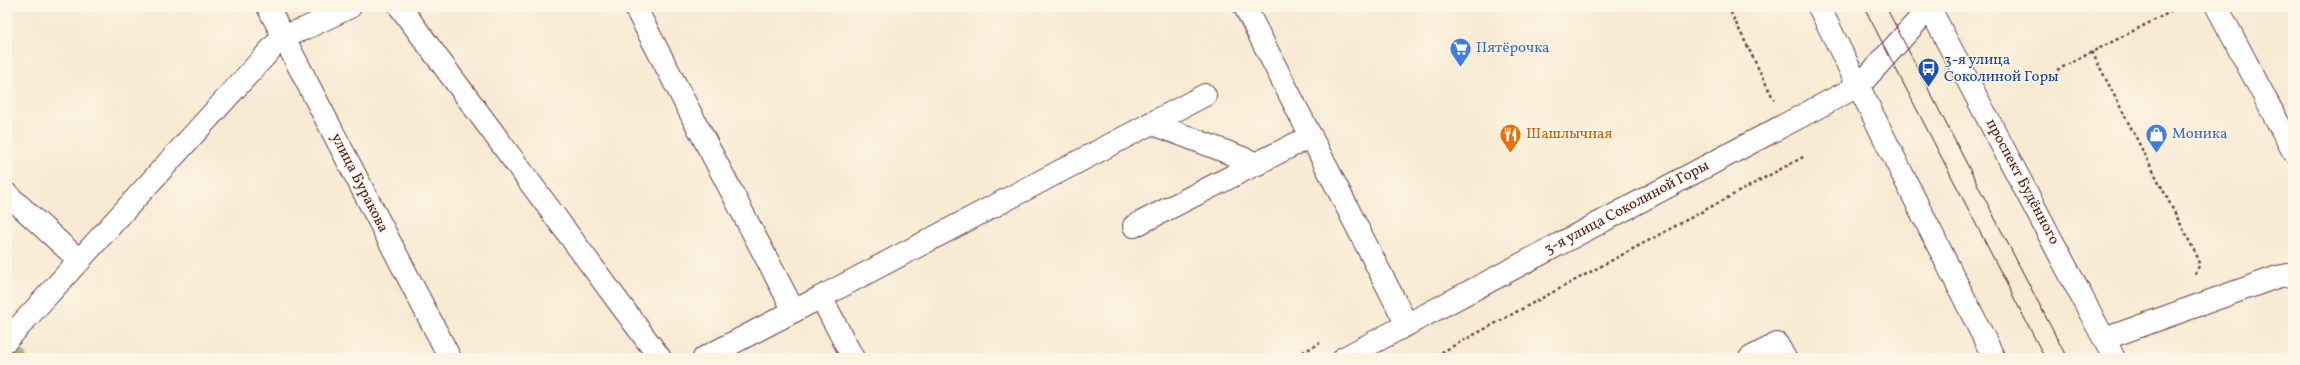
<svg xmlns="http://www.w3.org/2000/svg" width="2300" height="365" font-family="Vollkorn,serif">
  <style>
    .forest { fill: url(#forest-firs); stroke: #716846 }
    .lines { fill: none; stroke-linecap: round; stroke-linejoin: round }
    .minor-casing { stroke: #643d44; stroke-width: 24 }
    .major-casing { stroke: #643d44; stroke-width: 24 }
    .path { stroke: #643d44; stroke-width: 2.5; stroke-dasharray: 3 3; stroke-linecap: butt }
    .minor { stroke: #fff; stroke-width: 22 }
    .major { stroke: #fff; stroke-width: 22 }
    .tram { stroke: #4a1f2b; stroke-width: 1 }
    .labels { text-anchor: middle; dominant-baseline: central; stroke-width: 3; stroke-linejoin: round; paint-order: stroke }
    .shop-label { font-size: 15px; fill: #366cbe; stroke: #fcf5e5; text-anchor: start }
    .transit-label { font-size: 15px; fill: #164399; stroke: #fcf5e5; text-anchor: start }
    .food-label { font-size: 15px; fill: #c56008; stroke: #fcf5e5; text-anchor: start }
    .street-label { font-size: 15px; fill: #4a1f2b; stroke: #fcf5e5 }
  </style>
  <defs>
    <pattern id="forest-firs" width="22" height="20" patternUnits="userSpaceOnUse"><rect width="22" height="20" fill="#98b062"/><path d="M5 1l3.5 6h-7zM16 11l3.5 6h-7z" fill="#7e8f51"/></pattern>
  </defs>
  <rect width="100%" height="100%" fill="#fcf5e5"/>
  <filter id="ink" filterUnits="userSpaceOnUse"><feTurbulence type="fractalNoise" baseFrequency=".025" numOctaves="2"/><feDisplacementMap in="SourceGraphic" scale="8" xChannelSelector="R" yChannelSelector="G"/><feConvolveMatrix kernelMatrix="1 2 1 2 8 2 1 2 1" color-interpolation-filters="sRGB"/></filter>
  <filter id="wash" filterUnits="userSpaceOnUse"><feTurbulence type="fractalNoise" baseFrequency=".012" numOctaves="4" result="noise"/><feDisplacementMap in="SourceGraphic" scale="16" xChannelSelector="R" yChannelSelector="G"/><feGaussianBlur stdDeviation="0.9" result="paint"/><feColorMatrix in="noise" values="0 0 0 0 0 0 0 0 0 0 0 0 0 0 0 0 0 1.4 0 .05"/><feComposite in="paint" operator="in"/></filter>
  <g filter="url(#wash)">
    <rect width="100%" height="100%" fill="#f8ead3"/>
    <path class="forest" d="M15 351 25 353 26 358H7V352Z"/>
  </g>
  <g filter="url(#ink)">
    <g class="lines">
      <defs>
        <g id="minor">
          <path d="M268 7 450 358"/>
          <path d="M400 7 660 358"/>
          <path d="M635 7 794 311"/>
          <path d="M1245 7 1407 325"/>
          <path d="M2217 7 2293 151"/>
          <path d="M1151 123 1258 164"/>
          <path d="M7 194 80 261"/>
          <path d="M1134 226 1311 136"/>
          <path d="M821 297 1205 95"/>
          <path d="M2104 339 2277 277 2293 274"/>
          <path d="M7 340 283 36 304 29 350 7"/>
          <path d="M704 358 821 297 853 358"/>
          <path d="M1344 358 1860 85 1930 7"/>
          <path d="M1750 358 1777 344 1785 358"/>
        </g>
        <g id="major">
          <path d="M1819 7 1994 358"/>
          <path d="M1929 7 2114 358"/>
        </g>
      </defs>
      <use href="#minor" class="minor-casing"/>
      <use href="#major" class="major-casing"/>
      <g class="path">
        <path d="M1728 7 1774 100"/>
        <path d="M2025 9 2029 7"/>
        <path d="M2092 52 2198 258 2199 266 2195 276"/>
        <path d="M2057 70 2180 7"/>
        <path d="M1292 358 1320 343"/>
        <path d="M1431 358 1805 156"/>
      </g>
      <use href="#minor" class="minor"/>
      <use href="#major" class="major"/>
      <g class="tram">
        <path d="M1864 7 2045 358"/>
        <path d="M1886 7 2067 358"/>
      </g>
    </g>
  </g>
  <defs>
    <symbol id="supermarket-pin" viewBox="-11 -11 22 30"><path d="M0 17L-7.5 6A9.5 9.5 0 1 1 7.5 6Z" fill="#3f7fe0" stroke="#fcf5e5"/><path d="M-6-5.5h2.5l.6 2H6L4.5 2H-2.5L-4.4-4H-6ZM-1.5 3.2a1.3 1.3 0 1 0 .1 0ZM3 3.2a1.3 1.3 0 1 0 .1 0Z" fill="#fff"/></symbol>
    <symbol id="bus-pin" viewBox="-11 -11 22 30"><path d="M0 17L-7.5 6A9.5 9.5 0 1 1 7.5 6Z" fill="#1a4fb4" stroke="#fcf5e5"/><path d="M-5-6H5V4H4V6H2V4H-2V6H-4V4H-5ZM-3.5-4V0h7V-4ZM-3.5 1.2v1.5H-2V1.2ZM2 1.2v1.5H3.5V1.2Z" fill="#fff"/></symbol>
    <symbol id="restaurant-pin" viewBox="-11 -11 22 30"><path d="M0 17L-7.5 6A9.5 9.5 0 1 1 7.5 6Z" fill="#e8710a" stroke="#fcf5e5"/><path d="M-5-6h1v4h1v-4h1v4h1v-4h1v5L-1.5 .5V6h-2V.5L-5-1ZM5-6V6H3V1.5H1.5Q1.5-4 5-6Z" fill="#fff"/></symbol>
    <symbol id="shop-pin" viewBox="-11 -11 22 30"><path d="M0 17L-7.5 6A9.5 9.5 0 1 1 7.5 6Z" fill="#3f7fe0" stroke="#fcf5e5"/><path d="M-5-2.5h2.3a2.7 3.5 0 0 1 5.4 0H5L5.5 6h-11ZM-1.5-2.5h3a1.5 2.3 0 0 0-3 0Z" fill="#fff"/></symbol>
  </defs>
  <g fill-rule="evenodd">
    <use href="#supermarket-pin" x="1448" y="36" width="25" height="34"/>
    <use href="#bus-pin" x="1916" y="56" width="25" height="34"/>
    <use href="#restaurant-pin" x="1498" y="122" width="25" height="34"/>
    <use href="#shop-pin" x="2144" y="122" width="25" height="34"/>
  </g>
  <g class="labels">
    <g class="shop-label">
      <text x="1476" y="48">Пятёрочка</text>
      <text x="2172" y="134">Моника</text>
    </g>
    <g class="transit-label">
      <text x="1944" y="60">3-я улица<tspan x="1944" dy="17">Соколиной Горы</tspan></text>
    </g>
    <g class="food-label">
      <text x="1526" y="134">Шашлычная</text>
    </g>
    <g class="street-label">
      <text transform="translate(2022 182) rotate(62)">проспект Будённого</text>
      <text transform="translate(359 183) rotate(63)">улица Буракова</text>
      <text transform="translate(1627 208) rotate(-28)">3-я улица Соколиной Горы</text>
    </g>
  </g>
  <rect width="2300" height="365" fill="none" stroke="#fcf5e5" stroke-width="24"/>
</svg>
